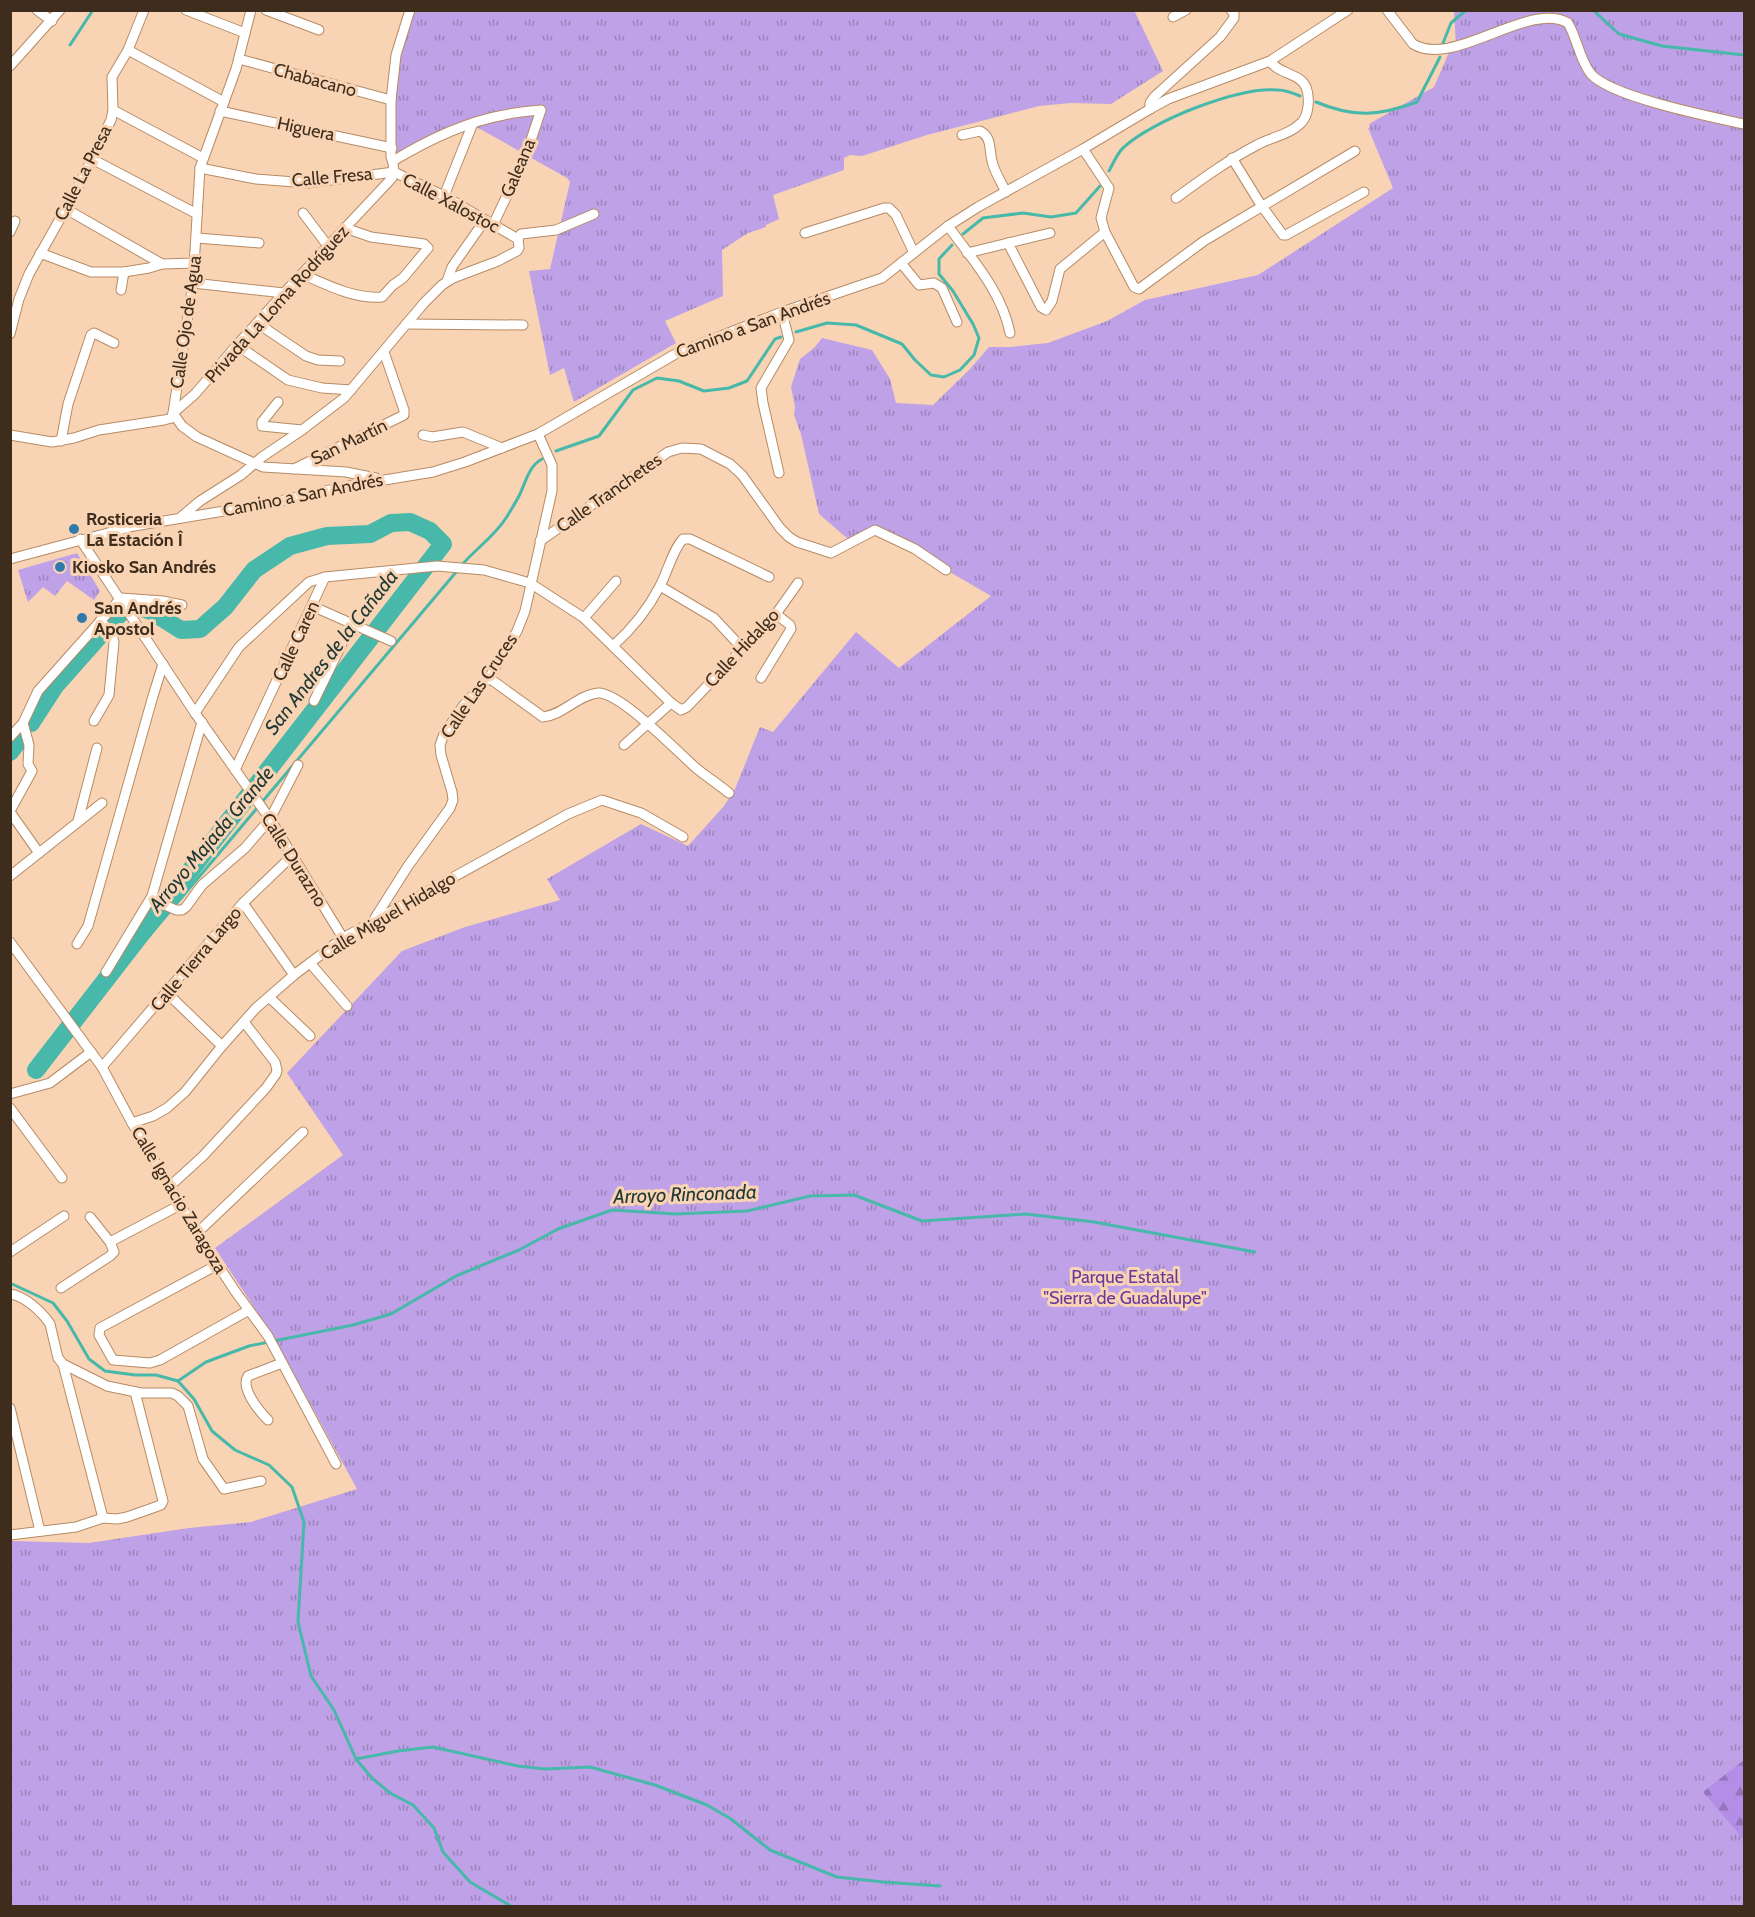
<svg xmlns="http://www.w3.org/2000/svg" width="1755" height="1917" font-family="Cabin,sans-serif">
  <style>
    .grass { fill: url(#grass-tufts) }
    .forest { fill: url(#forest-firs) }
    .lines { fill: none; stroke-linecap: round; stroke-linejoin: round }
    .stream { stroke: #47b8a9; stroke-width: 3 }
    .river { stroke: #47b8a9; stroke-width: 18 }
    .minor-casing { stroke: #b68b65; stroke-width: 11 }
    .minor { stroke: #fff; stroke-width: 9 }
    .poi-dot { fill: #3079ad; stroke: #f9d4b4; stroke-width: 2 }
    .labels { text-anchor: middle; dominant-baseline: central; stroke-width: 6; stroke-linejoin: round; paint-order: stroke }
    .street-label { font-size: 18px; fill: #3e2d1d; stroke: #f9d4b4 }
    .poi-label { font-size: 18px; font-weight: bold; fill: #3e2d1d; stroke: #f9d4b4; text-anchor: start }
    .park-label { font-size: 18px; fill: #69379c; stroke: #f9d4b4 }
    .water-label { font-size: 20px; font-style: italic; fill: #1f3834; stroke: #f9d4b4 }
  </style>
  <defs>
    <pattern id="grass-tufts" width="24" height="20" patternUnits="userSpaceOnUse" patternTransform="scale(1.5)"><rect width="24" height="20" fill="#bea1e6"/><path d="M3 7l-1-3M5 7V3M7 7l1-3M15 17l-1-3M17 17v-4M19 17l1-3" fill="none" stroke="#9c84ba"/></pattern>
    <pattern id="forest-firs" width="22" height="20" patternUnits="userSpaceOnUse" patternTransform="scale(1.5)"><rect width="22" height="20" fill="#b48ee6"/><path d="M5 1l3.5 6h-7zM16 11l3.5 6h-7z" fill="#9474ba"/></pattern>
  </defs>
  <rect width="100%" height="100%" fill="#f9d4b4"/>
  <g class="grass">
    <path d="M412 11H1137L1135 12 1163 71 1111 104 1071 103 1039 106 927 135 862 156 850 155 844 158V170L773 195 779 219 766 225V227L748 233 722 250 723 296 665 321 676 343 574 402 564 368 550 375 529 271 550 269 570 182 567 178 466 121 397 156 393 119 398 54Z"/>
    <path d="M1454 11H1744V1906H11V1541L89 1543 189 1528 251 1522 357 1489 273 1336 215 1248 343 1155 287 1073 402 951 465 927 560 900 547 879 641 824 688 846 724 806 735 789 760 727 773 732 856 632 899 668 991 596 885 534 868 532 848 539 819 514 801 434 794 415 795 407 791 387 800 359 815 347 822 338 872 350 890 379 896 403 933 405 970 369 989 347H1010L1048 343 1107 321 1145 300 1258 275 1393 188 1368 128 1370 127 1369 124 1434 87 1450 50 1456 47Z"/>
    <path d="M77 553 100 591 94 600 67 581 55 596 43 587 28 602 18 570Z"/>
  </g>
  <path class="forest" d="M1744 1760V1840L1703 1792Z"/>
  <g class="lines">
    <g class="stream">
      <path d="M1593 10 1619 34 1662 46 1744 55"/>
      <path d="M1443 43 1451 23 1466 10"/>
      <path d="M70 45 93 10"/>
      <path d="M1316 102C1354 118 1379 116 1417 102L1440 57"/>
      <path d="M1109 171C1113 164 1117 153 1124 147 1152 121 1239 86 1278 90 1285 90 1293 93 1300 96"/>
      <path d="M963 234 983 218 1023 213 1051 217 1076 213 1100 186"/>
      <path d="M796 332 827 323 856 325 902 344 915 360 931 375 944 377 960 370 974 355 979 338 973 324 953 291 939 274V259L952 245"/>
      <path d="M556 451 599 436 633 390 657 378 679 381 704 391 729 388 747 381 775 339 781 337"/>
      <path d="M461 566C475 549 494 537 506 518 511 510 516 502 520 494 526 481 529 466 542 459"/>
      <path d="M262 802 457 571"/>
      <path d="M36 1070 258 807"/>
      <path d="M10 1283 53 1303 67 1321 89 1359 105 1371 135 1375H156L178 1381 194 1399 212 1431 235 1450 269 1465 292 1487 304 1522 298 1622 311 1676 334 1710 356 1759 372 1778 390 1793 413 1805 434 1828 443 1852 470 1882 511 1906"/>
      <path d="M178 1381 206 1362 249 1346 353 1325 391 1314 456 1276 519 1250 558 1229 612 1210 676 1214 747 1211 810 1196 854 1195 922 1221 1026 1214 1094 1222 1255 1252"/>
      <path d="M356 1759 398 1751 433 1747 518 1766 545 1769 590 1767 655 1785 707 1805 731 1819 770 1850 837 1877 883 1882 940 1886"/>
    </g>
    <g class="river">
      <path d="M112 621 121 613"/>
      <path d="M31 723 55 686 102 633"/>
      <path d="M10 752 20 739"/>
      <path d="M36 1070 443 544 430 531 410 522 391 523 370 534 327 536 290 546 254 570 225 607 200 629 181 630 151 611 136 606"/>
    </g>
    <defs>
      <g id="minor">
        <path d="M37 10 52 21"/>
        <path d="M186 10 245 33"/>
        <path d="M251 10 236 69 200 168 193 283 173 413 182 426 197 437 263 467 346 472 376 478"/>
        <path d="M266 10 319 30"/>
        <path d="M1387 10 1413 44C1453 69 1529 0 1568 23 1577 38 1580 61 1591 74 1611 97 1712 117 1744 124"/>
        <path d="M1173 17 1186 10"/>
        <path d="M128 50 224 102"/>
        <path d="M239 59 391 100"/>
        <path d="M10 66 60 10"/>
        <path d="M1150 109V103L1154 97 1220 37 1234 18V13L1231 10"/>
        <path d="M113 110 203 158"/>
        <path d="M220 111 392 148"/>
        <path d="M962 135 980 131C992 137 989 149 992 161 994 171 1001 182 1006 192"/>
        <path d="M1083 149 1109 188 1101 218 1105 232 1134 287 1139 289 1204 241 1355 151"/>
        <path d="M1232 158 1261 205 1283 235H1286L1364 192"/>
        <path d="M92 159 197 214"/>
        <path d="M393 161C426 141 465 122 504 115 516 112 529 111 541 110L526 155 493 225"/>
        <path d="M200 168 256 179 308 183 394 172"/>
        <path d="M394 172 444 196 518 239"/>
        <path d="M444 196 473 123"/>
        <path d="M1176 198C1202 179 1228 160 1257 145 1271 137 1290 135 1302 122 1309 114 1310 97 1306 87 1300 73 1278 74 1270 61"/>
        <path d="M66 209 162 264"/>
        <path d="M303 213 328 246"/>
        <path d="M948 226C972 259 1002 292 1010 333"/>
        <path d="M10 232 15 221"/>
        <path d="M805 233 884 208H889L896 215 914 253"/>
        <path d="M197 238 259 243"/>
        <path d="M518 239 521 234 556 230 594 214"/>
        <path d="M1008 243 1041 307 1046 310 1052 301 1060 269 1105 232"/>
        <path d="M40 253 91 272H124L149 268 162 264 195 263"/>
        <path d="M967 253 1050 233"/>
        <path d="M901 263 919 285 934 283 942 288 957 322"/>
        <path d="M302 274C327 285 354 299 382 297L393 285 403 278 428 248 424 244 371 237 345 228"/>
        <path d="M447 281 452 267 485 220"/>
        <path d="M193 283 284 293"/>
        <path d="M121 290 124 272"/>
        <path d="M257 323 306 356 318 360 340 361"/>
        <path d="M406 324 523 325"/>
        <path d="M10 334 19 299 29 274 79 185 111 120 113 110 112 77 128 50 144 10"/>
        <path d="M237 345 288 380 322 388 351 390"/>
        <path d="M278 402 262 422V426L302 430"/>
        <path d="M10 435 52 442 74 438 99 430 164 420 172 418 173 413 195 394 237 345 284 293 392 178C395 170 394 164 391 157V100L396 55 410 10"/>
        <path d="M423 435 432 437 463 432 502 448"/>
        <path d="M61 441 68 404 91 335 94 333 114 343"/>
        <path d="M294 469 404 415V410L384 352"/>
        <path d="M779 473 763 403 761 388 789 340 782 312"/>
        <path d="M181 517 200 501 241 475 262 457 302 430 344 398 424 303 442 285 453 278 498 261 517 251 519 248 518 239"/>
        <path d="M80 539 195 713 270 819 343 938"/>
        <path d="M540 541 668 452 682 448 701 449 730 464 742 475 780 528 789 537 797 542 831 553 875 530 915 549 946 570"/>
        <path d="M10 559 134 526 266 504 348 486 433 472 465 462 538 434 677 353 782 312 882 278 948 226 978 207 1083 149 1150 109 1168 99 1270 61 1348 10"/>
        <path d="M660 586 714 618 742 648"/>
        <path d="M312 606 391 641"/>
        <path d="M584 618 616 581"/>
        <path d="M614 645C633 628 648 609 660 586 668 571 672 551 683 539H690L769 577"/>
        <path d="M489 678 543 717C563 715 578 695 598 693 620 692 678 752 696 768 707 777 718 784 729 793"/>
        <path d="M761 678 791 629 790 625 776 614"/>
        <path d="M314 701 352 623"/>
        <path d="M195 713 239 647 309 582 325 577 437 566 484 570 530 583 584 618 671 703 681 710 687 707 776 614 798 583"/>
        <path d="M94 721 109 695 114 642 111 631 100 621"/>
        <path d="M10 737 23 723 38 691 121 598 163 601 182 605"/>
        <path d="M624 745 671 703"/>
        <path d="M235 770 325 577"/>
        <path d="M10 811 32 771 28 764 29 745 23 723"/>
        <path d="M10 812 39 853"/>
        <path d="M78 821 97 748"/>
        <path d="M10 876 102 803"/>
        <path d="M158 902 176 910H182L186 907 202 885 245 848 270 819 298 765"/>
        <path d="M243 903 294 975"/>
        <path d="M375 918 408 866 450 808 453 800 452 792 441 755 440 745 444 734 463 706 489 678 517 631 525 611 552 491V465L538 434"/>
        <path d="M10 942 102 1067 132 1123 197 1233 235 1291 268 1336 336 1464"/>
        <path d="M77 944 88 926 153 696 163 664"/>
        <path d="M310 963 347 1006"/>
        <path d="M106 972 152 896 202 722"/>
        <path d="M167 993 222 1046"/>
        <path d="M269 997 310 1036"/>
        <path d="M102 1067 243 903 293 855"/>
        <path d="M10 1094 50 1083 91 1052"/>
        <path d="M10 1108 62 1178"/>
        <path d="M132 1123 153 1116 167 1108 185 1092 222 1046 256 1008 294 975 343 938 568 814 602 800 641 813 683 837"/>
        <path d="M169 1187 203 1156 266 1088 276 1074 277 1070 275 1062 244 1022"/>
        <path d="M197 1233 303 1132"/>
        <path d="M110 1242 180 1205"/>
        <path d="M10 1252 64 1216"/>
        <path d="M217 1265 100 1328 99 1335 113 1360 150 1363 160 1360 249 1310"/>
        <path d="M61 1288 110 1256 114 1252 110 1242 90 1217"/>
        <path d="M10 1294C25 1296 42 1312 50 1324L58 1358 63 1364 107 1386 141 1393H172L178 1396 188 1406 203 1459 224 1489 261 1481"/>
        <path d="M63 1364 103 1518"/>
        <path d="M10 1408 40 1531"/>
        <path d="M268 1420C259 1411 240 1388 248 1376L282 1363"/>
        <path d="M10 1535 76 1527 103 1518 117 1519 127 1517 161 1505 163 1501 135 1392"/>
      </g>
    </defs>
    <use href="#minor" class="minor-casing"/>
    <use href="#minor" class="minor"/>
  </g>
  <g class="poi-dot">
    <circle cx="74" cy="529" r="6"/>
    <circle cx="60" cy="567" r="6"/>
    <circle cx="82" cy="618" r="6"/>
  </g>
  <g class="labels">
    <g class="street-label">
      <text transform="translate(315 80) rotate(15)">Chabacano</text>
      <text transform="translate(306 129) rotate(12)">Higuera</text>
      <text transform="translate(518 168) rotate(-67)">Galeana</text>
      <text transform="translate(83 173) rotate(-63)">Calle La Presa</text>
      <text transform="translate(332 177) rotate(-5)">Calle Fresa</text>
      <text transform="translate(451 203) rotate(28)">Calle Xalostoc</text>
      <text transform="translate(277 304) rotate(-48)">Privada La Loma Rodríguez</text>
      <text transform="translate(186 322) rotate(-82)">Calle Ojo de Agua</text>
      <text transform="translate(753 325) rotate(-20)">Camino a San Andrés</text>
      <text transform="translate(349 442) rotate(-26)">San Martín</text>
      <text transform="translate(609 493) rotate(-35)">Calle Tranchetes</text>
      <text transform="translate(303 495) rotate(-11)">Camino a San Andrés</text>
      <text transform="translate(296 641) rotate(-65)">Calle Caren</text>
      <text transform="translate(742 648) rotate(-47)">Calle Hidalgo</text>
      <text transform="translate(479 686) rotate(-56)">Calle Las Cruces</text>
      <text transform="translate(294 860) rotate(58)">Calle Durazno</text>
      <text transform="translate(388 916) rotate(-31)">Calle Miguel Hidalgo</text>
      <text transform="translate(196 959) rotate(-50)">Calle Tierra Largo</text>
      <text transform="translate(179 1200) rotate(59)">Calle Ignacio Zaragoza</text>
    </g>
    <g class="poi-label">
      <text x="86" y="519">Rosticeria<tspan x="86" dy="21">La Estación Î</tspan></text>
      <text x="72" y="567">Kiosko San Andrés</text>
      <text x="94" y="608">San Andrés<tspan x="94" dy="21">Apostol</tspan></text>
    </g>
    <g class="park-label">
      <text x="1125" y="1277">Parque Estatal<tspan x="1125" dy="21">"Sierra de Guadalupe"</tspan></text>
    </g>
    <g class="water-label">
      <text transform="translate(331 652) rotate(-52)">San Andres de la Cañada</text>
      <text transform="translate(211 839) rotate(-50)">Arroyo Majada Grande</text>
      <text transform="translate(685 1194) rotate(-2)">Arroyo Rinconada</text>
    </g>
  </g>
  <rect width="1755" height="1917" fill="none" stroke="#3e2d1d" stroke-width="24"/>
</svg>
